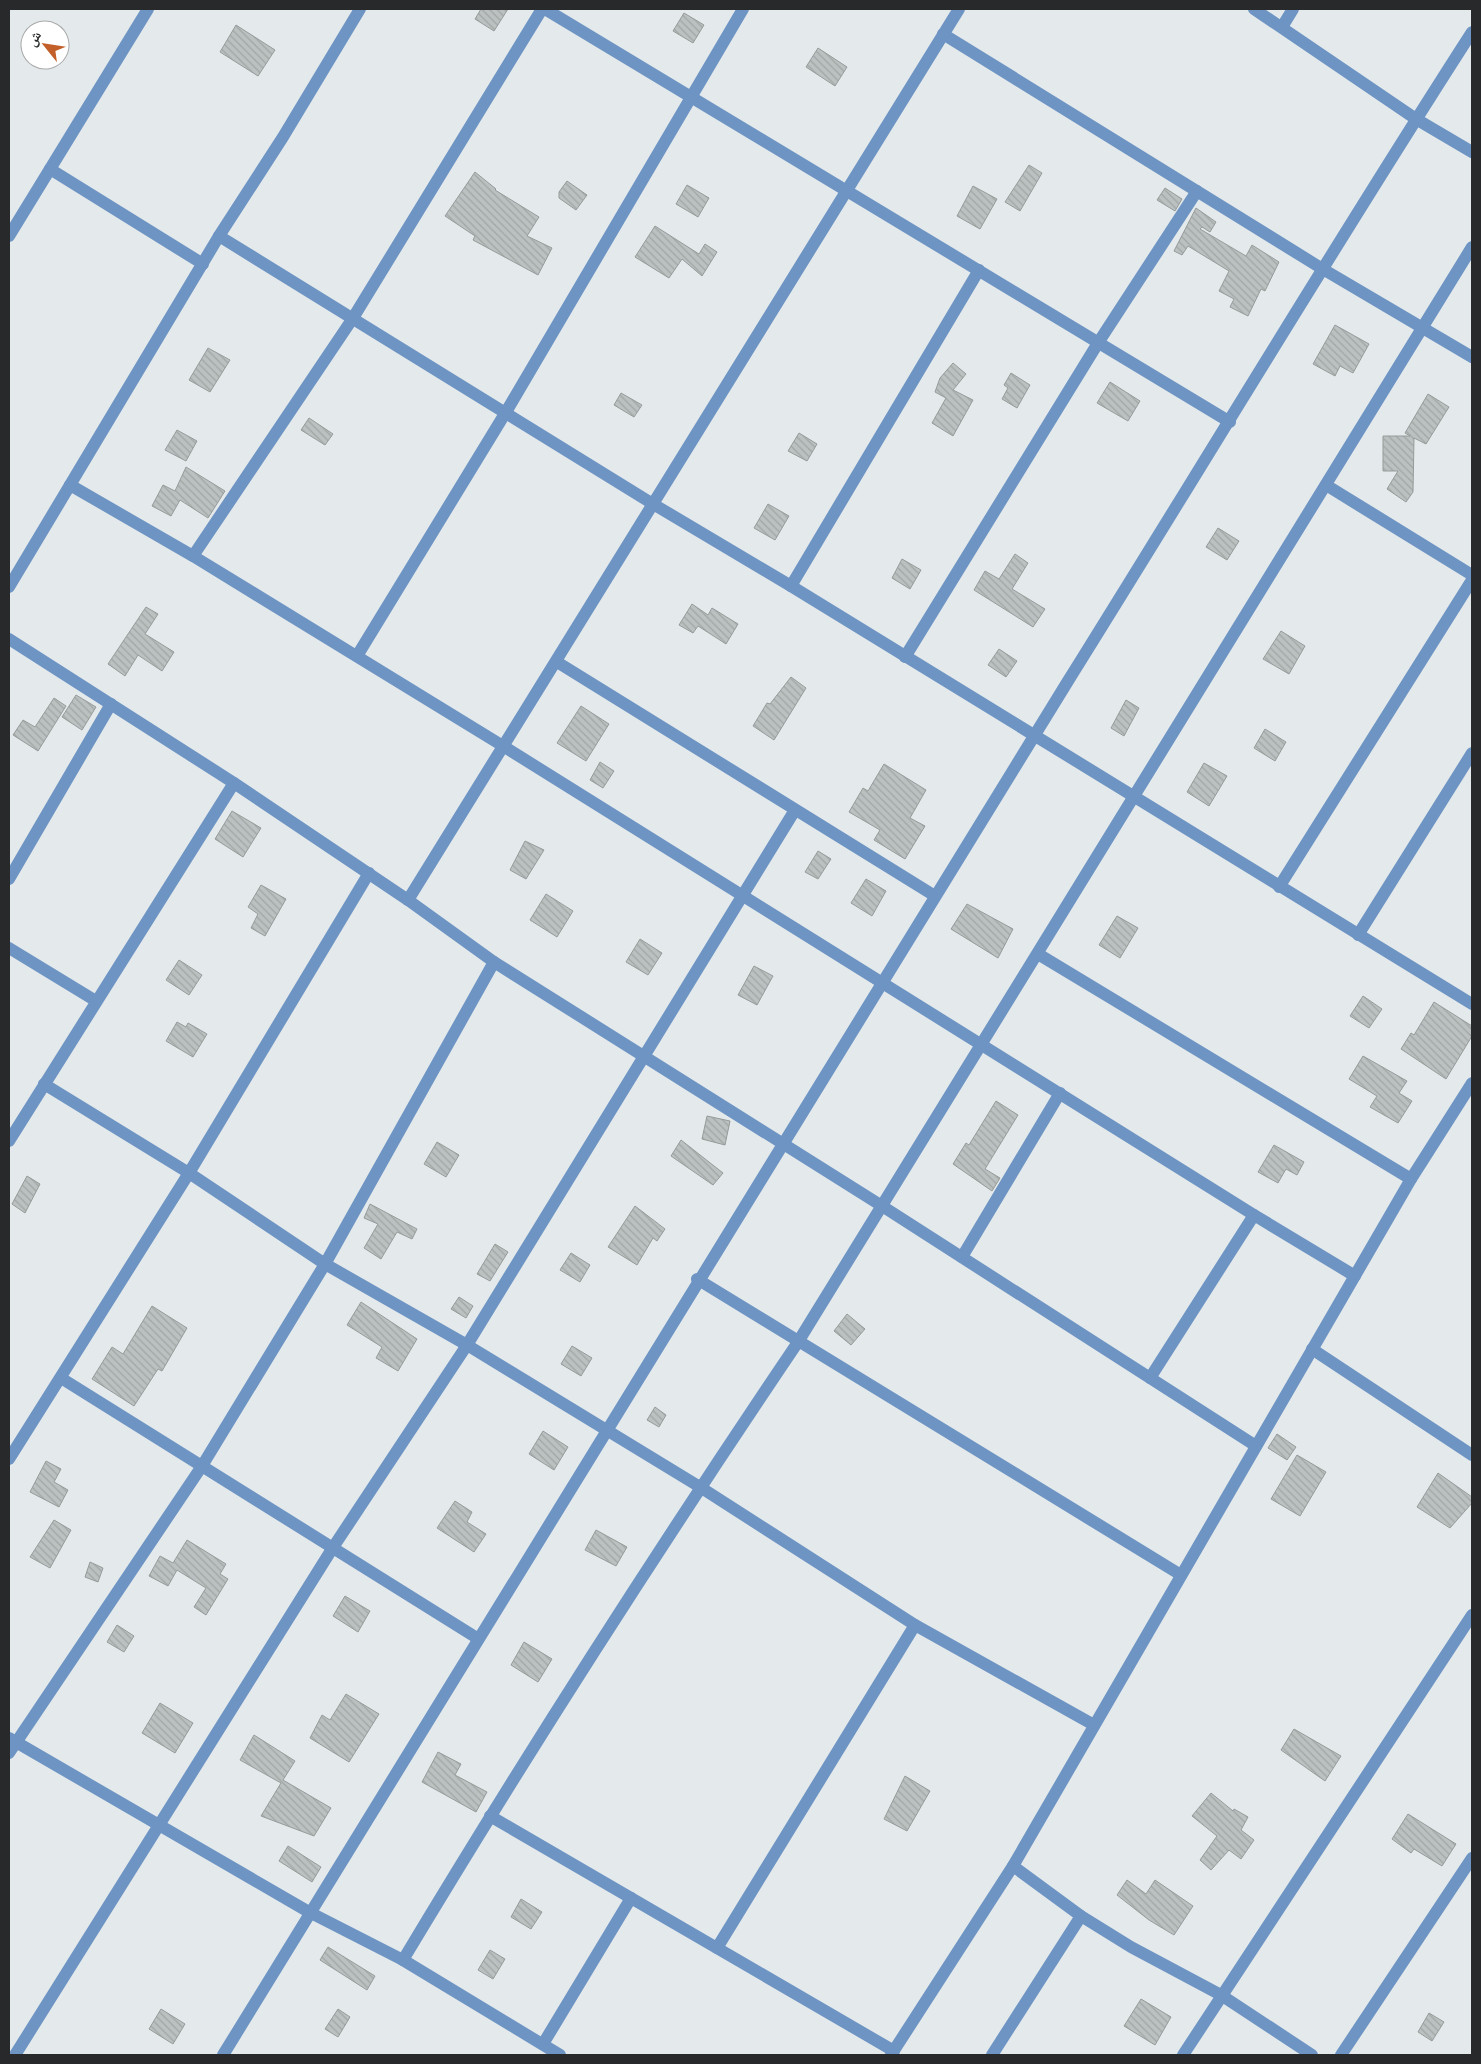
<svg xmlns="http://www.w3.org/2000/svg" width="1481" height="2064" font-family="Bitter,'Noto Naskh Arabic',serif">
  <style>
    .building { fill: url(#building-back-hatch); stroke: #969b9a }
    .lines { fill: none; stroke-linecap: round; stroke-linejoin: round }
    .street { stroke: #6e94c4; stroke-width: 12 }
  </style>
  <defs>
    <pattern id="building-back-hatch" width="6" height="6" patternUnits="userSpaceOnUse" patternTransform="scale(1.25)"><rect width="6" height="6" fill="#bbc1c0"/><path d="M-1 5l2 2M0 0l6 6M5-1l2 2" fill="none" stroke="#a1a6a5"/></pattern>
  </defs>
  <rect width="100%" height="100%" fill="#e4eaeb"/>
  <g class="building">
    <path d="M481 9H508L494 31 475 19Z"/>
    <path d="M684 13 704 25 693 43 673 31Z"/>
    <path d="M236 25 275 50 258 76 220 52Z"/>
    <path d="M818 48 847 67 835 86 806 67Z"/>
    <path d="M1029 165 1042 173 1020 211 1005 202Z"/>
    <path d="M475 172 496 189 495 190 539 217 527 236 552 248 538 275 473 240 475 236 445 216Z"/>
    <path d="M567 181 587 195 576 210 559 198V192Z"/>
    <path d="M687 185 709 198 698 217 676 204Z"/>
    <path d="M973 186 997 199 980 229 957 216Z"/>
    <path d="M1165 188 1182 199 1175 211 1157 200Z"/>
    <path d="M1196 208 1216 222 1210 232 1202 227 1200 229 1246 256 1252 245 1279 262 1265 291 1261 289 1248 316 1230 307 1234 299 1219 291 1229 271 1188 246 1182 255 1174 251Z"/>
    <path d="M655 226 699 254 705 244 717 252 702 276 682 259 669 278 635 257Z"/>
    <path d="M1335 325 1369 344 1353 373 1340 366 1335 376 1313 364Z"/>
    <path d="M208 348 230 360 210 392 189 380Z"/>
    <path d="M953 363 966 374 953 390 973 400 953 436 932 423 946 398 935 392 940 378Z"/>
    <path d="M1011 373 1030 385 1017 408 1002 399 1008 388 1004 385Z"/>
    <path d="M1110 382 1140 401 1128 421 1097 403Z"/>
    <path d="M621 393 642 405 634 417 614 405Z"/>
    <path d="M1428 394 1449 407 1426 444 1414 438 1413 492 1406 502 1387 489 1398 471H1383V436H1410L1405 433Z"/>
    <path d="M309 418 333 434 325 445 301 430Z"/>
    <path d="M177 430 197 441 186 461 165 450Z"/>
    <path d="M799 433 817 444 807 461 788 451Z"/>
    <path d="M186 467 225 491 208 518 180 500 171 516 152 506 163 485 175 491Z"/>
    <path d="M768 504 789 516 775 540 754 528Z"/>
    <path d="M1218 528 1239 541 1227 560 1206 547Z"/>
    <path d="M1015 554 1028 563 1012 589 1045 609 1033 627 974 590 985 571 999 579Z"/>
    <path d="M902 559 921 570 910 589 892 578Z"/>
    <path d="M692 604 708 615 712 608 738 624 726 644 698 626 693 633 679 625Z"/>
    <path d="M146 607 158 614 145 634 174 652 162 671 138 655 125 676 108 664Z"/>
    <path d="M1281 631 1305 646 1289 674 1263 659Z"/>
    <path d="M999 649 1017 661 1006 677 988 665Z"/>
    <path d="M791 677 806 688 774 740 753 726 767 703 770 704Z"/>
    <path d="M76 695 96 707 82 730 62 717Z"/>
    <path d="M54 698 66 706 38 751 13 735 23 720 35 727Z"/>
    <path d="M1126 700 1139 708 1124 736 1111 728Z"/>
    <path d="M581 706 609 724 586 761 557 743Z"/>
    <path d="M1265 729 1286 742 1275 761 1254 748Z"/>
    <path d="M600 762 614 771 603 788 590 780Z"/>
    <path d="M1204 763 1227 776 1209 806 1187 792Z"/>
    <path d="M884 764 926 790 910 818 925 826 905 859 874 840 880 830 849 812 863 788 868 791Z"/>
    <path d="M232 811 261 828 243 857 215 839Z"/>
    <path d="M525 841 544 850 526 879 510 870Z"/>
    <path d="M818 851 831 859 818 879 805 872Z"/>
    <path d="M866 879 886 891 872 916 851 903Z"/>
    <path d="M261 885 286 899 265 936 251 928 258 914 248 907Z"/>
    <path d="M546 894 573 911 557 937 530 920Z"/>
    <path d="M967 904 1013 929 998 958 951 929Z"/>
    <path d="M1117 916 1138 928 1120 958 1099 945Z"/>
    <path d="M640 939 662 953 648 975 626 962Z"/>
    <path d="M179 960 202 975 189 995 166 980Z"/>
    <path d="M754 966 773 976 757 1005 738 995Z"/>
    <path d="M1363 996 1382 1009 1369 1028 1350 1016Z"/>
    <path d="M1434 1002 1472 1026V1036L1446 1079 1401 1049 1411 1033 1414 1035Z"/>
    <path d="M177 1022 186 1027 188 1023 207 1034 193 1057 166 1041Z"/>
    <path d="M1363 1056 1407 1081 1399 1093 1412 1101 1398 1123 1370 1107 1377 1096 1349 1079Z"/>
    <path d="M996 1101 1018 1115 985 1169 1000 1178 992 1191 953 1164 966 1143 969 1145Z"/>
    <path d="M707 1116 730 1121 725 1145 702 1139Z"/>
    <path d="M681 1140 723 1173 713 1185 671 1156Z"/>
    <path d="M437 1142 459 1155 446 1177 424 1164Z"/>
    <path d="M1274 1145 1304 1162 1297 1175 1286 1169 1278 1183 1258 1172Z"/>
    <path d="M27 1176 40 1184 25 1213 12 1204Z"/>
    <path d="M370 1204 417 1229 412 1239 397 1232 381 1259 364 1248 378 1224 364 1218Z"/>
    <path d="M635 1206 665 1229 657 1241 653 1238 637 1265 608 1247Z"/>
    <path d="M495 1244 508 1252 490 1281 477 1274Z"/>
    <path d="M571 1253 590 1265 580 1282 560 1270Z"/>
    <path d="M459 1297 473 1306 466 1318 451 1309Z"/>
    <path d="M361 1302 417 1339 398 1371 376 1358 382 1347 347 1325Z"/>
    <path d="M152 1306 187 1328 162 1371 158 1369 134 1406 92 1379 112 1347 123 1354Z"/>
    <path d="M847 1314 865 1329 851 1345 834 1331Z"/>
    <path d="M572 1346 592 1358 581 1376 561 1364Z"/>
    <path d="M655 1407 666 1415 659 1427 647 1420Z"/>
    <path d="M543 1431 568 1447 554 1470 529 1454Z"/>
    <path d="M1277 1434 1296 1447 1287 1460 1268 1448Z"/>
    <path d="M1297 1455 1326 1472 1300 1516 1271 1499Z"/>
    <path d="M46 1461 61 1469 54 1482 68 1490 59 1507 30 1492Z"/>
    <path d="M1438 1473 1472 1497V1503L1450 1528 1417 1507Z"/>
    <path d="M455 1501 472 1512 467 1522 486 1534 474 1552 437 1528Z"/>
    <path d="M54 1520 71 1530 50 1568 30 1557Z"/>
    <path d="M596 1530 627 1547 616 1566 585 1550Z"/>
    <path d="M187 1540 226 1564 220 1574 228 1579 206 1615 194 1607 206 1588 177 1570 168 1586 149 1576 160 1556 173 1563Z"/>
    <path d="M90 1562 103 1568 98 1582 85 1577Z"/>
    <path d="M345 1596 370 1611 358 1632 333 1616Z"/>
    <path d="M117 1625 134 1636 124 1652 107 1642Z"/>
    <path d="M524 1642 552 1659 538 1682 511 1665Z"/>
    <path d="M346 1694 379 1714 349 1762 310 1738 322 1715 330 1720Z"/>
    <path d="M160 1703 193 1723 175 1753 142 1733Z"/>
    <path d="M1294 1729 1341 1756 1325 1781 1281 1750Z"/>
    <path d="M254 1735 295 1761 283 1780 331 1808 314 1836 261 1816 281 1783 240 1760Z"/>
    <path d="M438 1752 461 1764 455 1775 487 1792 476 1812 422 1782Z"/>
    <path d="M905 1776 930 1791 907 1831 884 1819Z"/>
    <path d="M1211 1793 1233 1811 1234 1809 1248 1817 1241 1830 1254 1840 1241 1859 1229 1850 1211 1870 1200 1860 1217 1836 1192 1816Z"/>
    <path d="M1408 1814 1456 1844 1442 1866 1414 1849 1411 1853 1392 1839Z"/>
    <path d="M288 1846 321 1867 312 1882 279 1861Z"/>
    <path d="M1127 1880 1146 1894 1155 1880 1193 1906 1174 1935 1149 1920 1117 1895Z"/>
    <path d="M521 1899 542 1912 531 1929 511 1917Z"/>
    <path d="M328 1947 375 1976 367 1990 320 1960Z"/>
    <path d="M490 1950 505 1959 493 1979 478 1970Z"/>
    <path d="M1141 1999 1171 2017 1155 2045 1124 2026Z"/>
    <path d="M161 2009 185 2024 173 2044 149 2029Z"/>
    <path d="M338 2009 350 2017 338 2037 325 2029Z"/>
    <path d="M1429 2013 1444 2022 1432 2041 1418 2032Z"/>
  </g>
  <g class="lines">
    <g class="street">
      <path d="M545 9 1230 422"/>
      <path d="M1254 9 1416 119 1472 152"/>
      <path d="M1282 27 1293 9"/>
      <path d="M943 34 1321 268 1472 357"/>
      <path d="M50 169 203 264"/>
      <path d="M9 236 148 9"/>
      <path d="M219 236 653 504 791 586 1472 1004"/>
      <path d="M70 485 193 556 503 746 1254 1215 1355 1276"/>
      <path d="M1326 485 1472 575"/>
      <path d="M193 556 353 318 542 9"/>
      <path d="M791 586 979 270"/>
      <path d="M9 587 219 236 283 137 360 9"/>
      <path d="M9 639 234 783 408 900 494 962 882 1206 1256 1446"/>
      <path d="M357 656 506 412 743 9"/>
      <path d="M905 657 1098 343 1197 191"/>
      <path d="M557 662 935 896"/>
      <path d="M9 879 111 704"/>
      <path d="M1279 887 1472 580"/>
      <path d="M408 900 959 9"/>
      <path d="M1358 935 1472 753"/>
      <path d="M9 948 96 1001"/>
      <path d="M1038 954 1411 1179"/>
      <path d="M44 1084 189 1173 325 1264 467 1345 700 1487 915 1625 1094 1725"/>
      <path d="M9 1141 234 783"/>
      <path d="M962 1257 1060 1093"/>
      <path d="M697 1279 1181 1575"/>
      <path d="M1312 1349 1472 1455"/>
      <path d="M61 1378 477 1638"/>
      <path d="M1150 1378 1254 1215"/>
      <path d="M9 1459 189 1173 369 873"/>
      <path d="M9 1738 309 1912 403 1960 560 2055"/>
      <path d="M9 1753 202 1466 325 1264 494 962"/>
      <path d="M490 1816 894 2051"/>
      <path d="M1013 1866 1081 1916"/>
      <path d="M717 1948 915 1625"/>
      <path d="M403 1960C529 1750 661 1545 798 1342L1472 247"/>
      <path d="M543 2044 631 1898"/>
      <path d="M15 2055 332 1549 467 1345 795 810"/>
      <path d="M223 2055C501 1595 784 1138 1068 681 1203 465 1334 246 1472 32"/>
      <path d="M891 2055 1013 1866 1411 1179 1472 1083"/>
      <path d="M992 2055 1081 1916 1131 1947 1221 1995 1312 2055"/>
      <path d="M1183 2055 1472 1615"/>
      <path d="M1341 2055 1472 1858"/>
    </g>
  </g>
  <rect width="1481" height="2064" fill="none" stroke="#27292a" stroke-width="20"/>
  <g transform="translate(45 45) rotate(300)"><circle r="24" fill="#ffffff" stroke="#a9a9aa"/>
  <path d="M0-4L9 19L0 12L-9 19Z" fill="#c35f28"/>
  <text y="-8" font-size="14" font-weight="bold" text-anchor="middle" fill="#27292a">ش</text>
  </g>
</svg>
